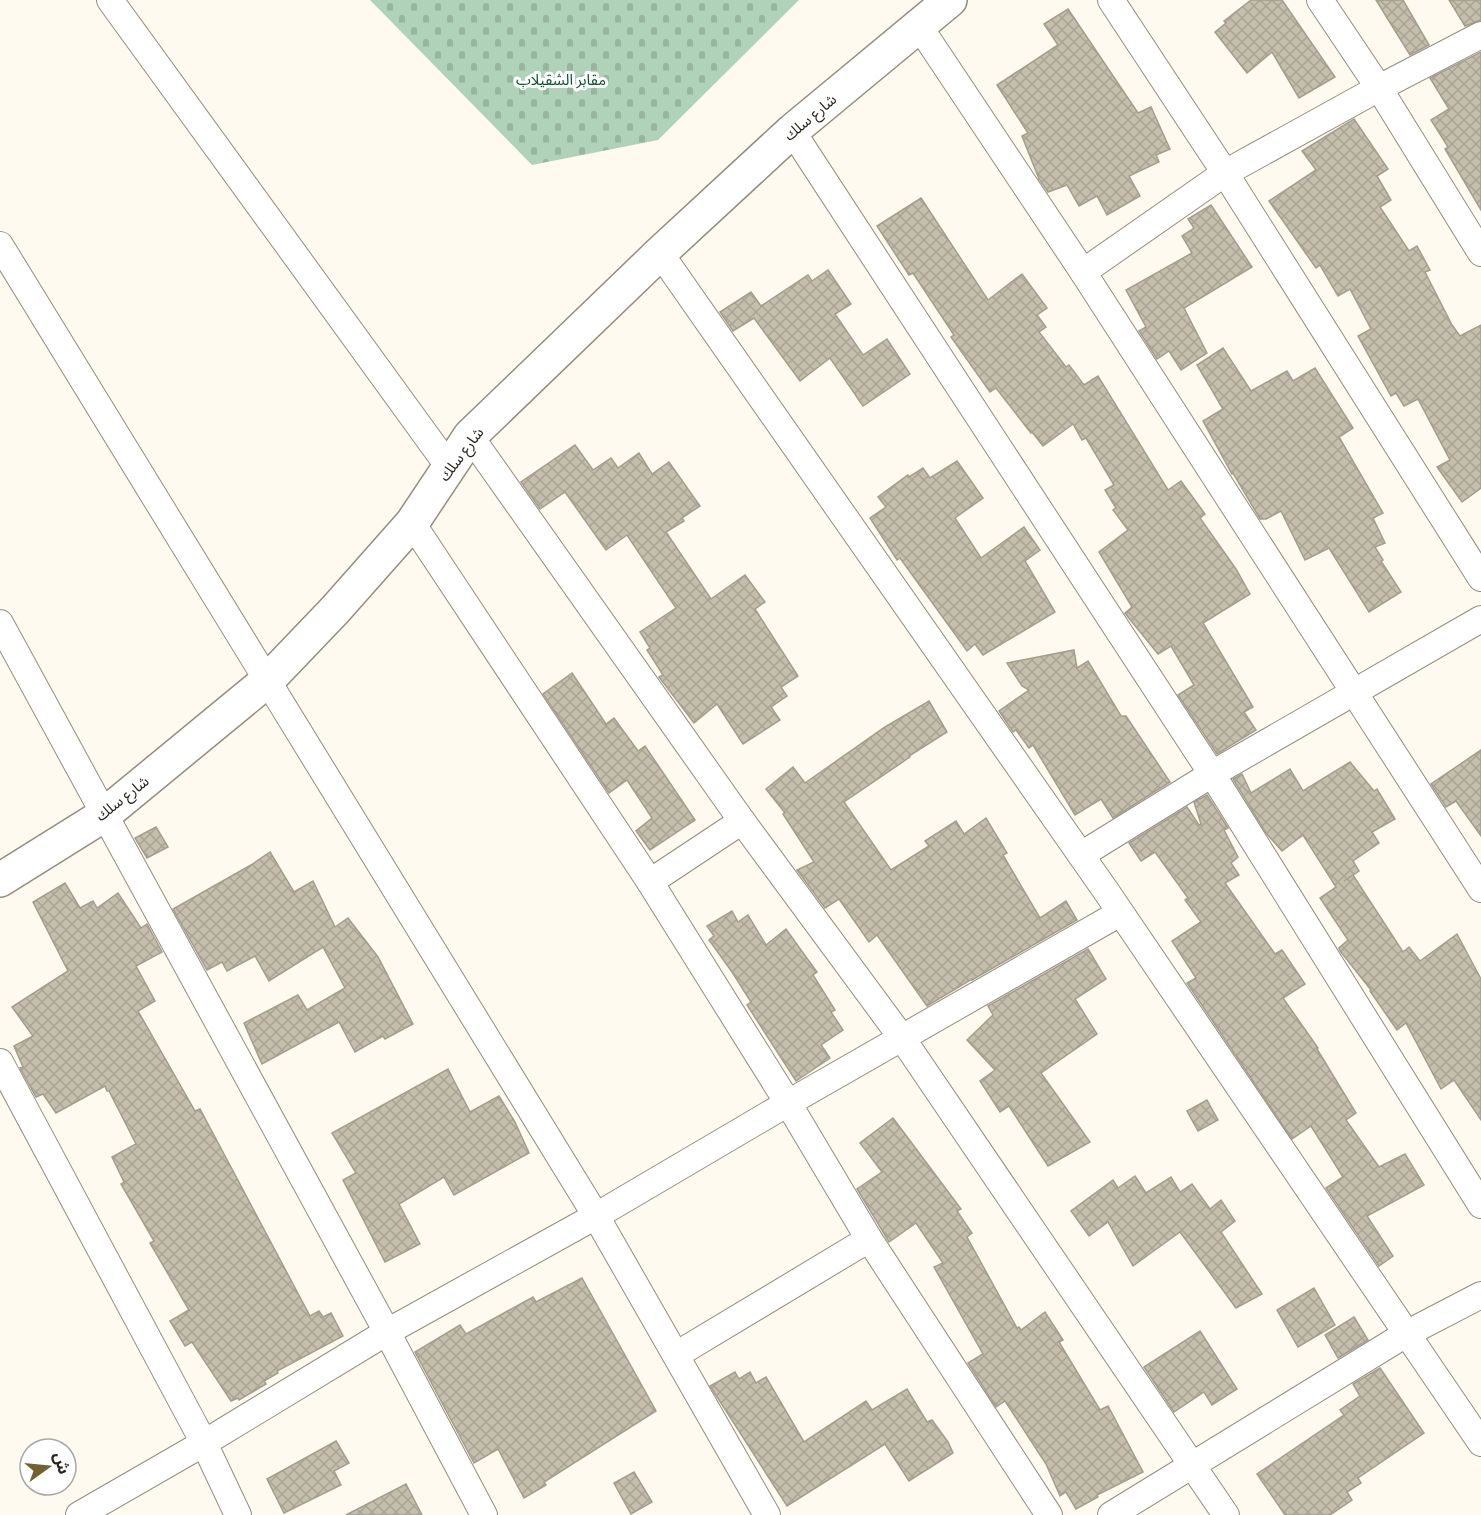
<svg xmlns="http://www.w3.org/2000/svg" width="1481" height="1515" font-family="Ubuntu,'Noto Sans Arabic',sans-serif">
  <style>
    .cemetery { fill: url(#cemetery-stones) }
    .building { fill: url(#building-cross-hatch); stroke: #a49d8c; stroke-width: 1.5 }
    .lines { fill: none; stroke-linecap: round; stroke-linejoin: round }
    .minor-casing { stroke: #948d7d; stroke-width: 28 }
    .tertiary-casing { stroke: #948d7d; stroke-width: 36 }
    .minor { stroke: #fff; stroke-width: 26 }
    .tertiary { stroke: #fff; stroke-width: 33 }
    .labels { text-anchor: middle; dominant-baseline: central; stroke-width: 6; stroke-linejoin: round; paint-order: stroke }
    .park-label { font-size: 15px; fill: #04532a; stroke: #fff }
    .street-label { font-size: 15px; fill: #26231d; stroke: #fff }
  </style>
  <defs>
    <pattern id="cemetery-stones" width="16" height="16" patternUnits="userSpaceOnUse" patternTransform="scale(1.5)"><rect width="16" height="16" fill="#afd2b8"/><path d="M2 7V4a2 2 0 0 1 4 0v3zM10 15v-3a2 2 0 0 1 4 0v3z" fill="#96b49e"/></pattern>
    <pattern id="building-cross-hatch" width="8" height="8" patternUnits="userSpaceOnUse" patternTransform="scale(1.5)"><rect width="8" height="8" fill="#c5bead"/><path d="M0 0l8 8M0 8l8-8" fill="none" stroke="#a9a394"/></pattern>
  </defs>
  <rect width="100%" height="100%" fill="#fefaef"/>
  <path class="cemetery" d="M370 0H799L658 140 532 165Z"/>
  <g class="building">
    <path d="M1251 0H1282L1335 77 1299 98 1272 52 1247 73 1215 32 1226 23 1224 21Z"/>
    <path d="M1376 0H1403L1429 45 1410 55Z"/>
    <path d="M1449 0H1481V20L1465 26Z"/>
    <path d="M1068 9 1138 113 1151 107 1170 149 1156 155 1159 162 1129 176 1140 196 1107 215 1097 196 1079 206 1067 185 1048 192 1039 179 1022 136 1028 133 997 85 1058 45 1044 24Z"/>
    <path d="M1481 52V210L1445 149 1448 147 1431 120 1449 109 1430 78Z"/>
    <path d="M1354 119 1388 169 1377 176 1391 200 1380 207 1409 251 1417 246 1430 270 1425 272 1452 325 1460 336 1481 325V488L1462 502 1437 467 1450 460 1418 399 1404 406 1396 393 1391 396 1358 336 1371 329 1350 289 1338 296 1320 265 1316 268 1269 201 1316 170 1302 151Z"/>
    <path d="M921 198 988 300 1022 274 1047 308 1037 315 1046 327 1039 332 1066 367 1069 365 1084 385 1098 376 1168 490 1181 481 1205 514 1200 518 1236 569 1250 594 1203 623 1253 707 1244 712 1256 730 1217 754 1178 695 1194 685 1171 646 1158 654 1128 617 1125 613 1132 607 1099 552 1128 530 1113 510 1116 508 1105 490 1114 485 1086 438 1082 440 1073 424 1043 446 1032 432 1031 433 996 388 990 392 951 337 954 335 913 273 909 275 877 226Z"/>
    <path d="M1211 205 1252 267 1184 308 1207 353 1181 370 1169 351 1157 359 1139 331 1146 327 1126 290 1192 253 1182 236 1194 228 1188 219Z"/>
    <path d="M828 270 851 304 835 314 863 355 887 339 910 374 863 406 830 358 800 381 754 318 733 331 720 312 751 292 761 306 808 275 812 281Z"/>
    <path d="M1223 348 1251 391 1287 371 1293 381 1315 368 1353 428 1339 437 1383 513 1373 518 1385 543 1375 547 1383 560 1381 561 1401 592 1369 612 1329 548 1305 560 1281 511 1266 519H1260L1233 473 1232 474 1203 421 1223 409 1197 365Z"/>
    <path d="M575 445 593 470 611 458 618 468 639 453 652 474 669 462 700 506 682 518 684 521 666 532 711 599 745 575 765 602 755 609 798 676 781 687 787 696 771 707 780 720 743 744 717 704 694 723 659 677 663 675 647 650 650 648 640 632 676 608 627 535 606 550 565 492 540 509 521 482Z"/>
    <path d="M957 461 983 498 955 518 981 558 1024 527 1040 550 1025 561 1055 612 983 655 975 644 967 651 900 558 897 560 870 518 886 507 878 497 908 475 909 477 923 468 930 478Z"/>
    <path d="M1074 650 1077 668 1088 661 1121 716H1126L1170 782 1113 818 1101 799 1075 815 1033 745 1029 748 1016 730 1013 732 999 711 1029 690 1022 686 1007 663Z"/>
    <path d="M572 673 606 724 614 718 638 751 645 746 695 820 650 850 636 831 652 818 627 780 609 793 543 694Z"/>
    <path d="M929 701 947 732 909 756 910 757 844 802 891 870 929 846 925 841 956 821 964 834 986 818 1007 853 1003 855 1040 918 1066 901 1077 920 972 980V979L927 1006 877 935 869 942 839 899 825 908 797 870 814 862 783 814 785 813 766 789 793 767 805 783 885 727Z"/>
    <path d="M1481 750V836L1456 801 1446 807 1431 784Z"/>
    <path d="M1350 762 1374 791 1377 789 1395 819 1372 832 1379 843 1353 861 1359 871 1344 881 1353 875 1403 952 1409 947 1420 961 1457 934 1481 979V1120L1454 1080 1441 1089 1406 1023 1397 1030 1370 991 1371 990 1340 951 1339 948 1348 940 1320 898 1336 887 1303 835 1282 851 1266 833 1233 779 1242 774 1251 793 1290 769 1303 791Z"/>
    <path d="M1207 795 1228 828 1224 830 1238 857 1231 863 1239 875 1225 883 1275 954 1282 950 1305 984 1283 998 1318 1048 1317 1049 1356 1113 1346 1120 1379 1167 1405 1154 1424 1185 1367 1216 1393 1256 1379 1266 1326 1188 1343 1177 1311 1126 1292 1139 1187 983 1196 978 1172 941 1201 922 1185 900 1188 898 1155 852 1141 861 1129 843 1187 807 1199 825 1201 824 1194 802Z"/>
    <path d="M156 827 168 847 147 858 135 838Z"/>
    <path d="M270 852 294 892 313 881 335 927 348 918 378 957 413 1024 385 1039 383 1036 355 1052 339 1022 262 1064 244 1023 298 995 307 1010 345 988 323 947 269 981 255 956 227 971 222 962 207 970 173 909 251 865Z"/>
    <path d="M65 883 80 908 93 901 97 908 118 893 141 928 147 924 162 952 136 966 155 1001 138 1011 195 1111 200 1109 310 1316 319 1311 323 1317 331 1313 343 1336 277 1371 278 1373 264 1381 266 1384 239 1400 238 1398 231 1401 192 1342 185 1346 170 1321 189 1310 150 1243 154 1241 121 1184 124 1182 112 1157 136 1144 109 1091H107L105 1086 56 1113 43 1094 36 1097 20 1068 23 1067 14 1046 33 1036 12 1007 68 971 33 902Z"/>
    <path d="M732 911 738 922 748 915 766 945 786 929 817 972 813 975 835 1010 831 1012 843 1030 821 1045 830 1058 796 1081 747 1005 751 1002 732 972 709 940 714 936 707 926Z"/>
    <path d="M1088 949 1106 979 1075 999 1097 1034 1041 1073 1090 1142 1048 1166 1009 1106 1000 1112 980 1081 995 1070 967 1040 993 1015 988 1006Z"/>
    <path d="M448 1069 470 1112 499 1096 515 1122 529 1153 454 1195 444 1177 399 1204 420 1244 385 1262 343 1180 356 1173 332 1133Z"/>
    <path d="M1207 1100 1218 1120 1198 1131 1187 1111Z"/>
    <path d="M893 1118 961 1209 957 1211 972 1233 967 1237 1017 1328 1019 1327 1021 1330 1045 1312 1063 1340 1059 1342 1100 1410 1108 1406 1143 1472 1097 1495 1098 1497 1076 1509 1066 1492 1060 1496 1046 1464 1005 1401 996 1407 968 1363 983 1354 934 1267 943 1263 916 1223 889 1242 857 1189 882 1172 860 1143Z"/>
    <path d="M1135 1176 1146 1193 1171 1177 1180 1192 1192 1184 1210 1209 1221 1200 1235 1221 1221 1232 1262 1294 1236 1308 1180 1232 1133 1266 1108 1222 1089 1236 1071 1211 1113 1180 1118 1188Z"/>
    <path d="M582 1278 656 1411 544 1482 546 1485 524 1498 498 1449 474 1463 415 1352 460 1325 466 1334 533 1297 536 1302Z"/>
    <path d="M1314 1288 1335 1325 1298 1347 1277 1310Z"/>
    <path d="M1354 1317 1368 1340 1338 1358 1325 1335Z"/>
    <path d="M1200 1331 1237 1389 1212 1405 1204 1392 1174 1412 1144 1367Z"/>
    <path d="M1380 1368 1424 1433 1358 1478 1361 1483 1347 1492 1352 1500 1330 1515H1285L1257 1474 1344 1415 1340 1410 1360 1396 1353 1384Z"/>
    <path d="M735 1372 739 1379 750 1372 756 1383 766 1377 804 1442 866 1401 872 1410 907 1389 927 1422 932 1420 948 1442 953 1453 909 1481 885 1444 787 1506 710 1386Z"/>
    <path d="M336 1441 349 1463 334 1471 341 1485 284 1513 267 1479Z"/>
    <path d="M634 1472 652 1502 631 1514 614 1483Z"/>
    <path d="M406 1484 422 1515H346Z"/>
  </g>
  <g class="lines">
    <defs>
      <g id="minor">
        <path d="M110 0 449 467"/>
        <path d="M1111 0 1225 173 1481 578"/>
        <path d="M1320 0 1379 88 1481 253"/>
        <path d="M919 26 1083 272 1481 889"/>
        <path d="M792 131 1212 774 1481 1205"/>
        <path d="M0 245 596 1216 767 1515"/>
        <path d="M660 253 1106 891 1481 1443"/>
        <path d="M1083 272 1225 173 1379 88 1481 35"/>
        <path d="M470 436 742 821 902 1038 1226 1515"/>
        <path d="M412 523 650 882 788 1103 869 1239 1049 1515"/>
        <path d="M0 623 387 1332 484 1515"/>
        <path d="M1081 855 1212 774 1481 619"/>
        <path d="M650 882 742 821"/>
        <path d="M0 1062 204 1443 238 1515"/>
        <path d="M676 1355 869 1239"/>
        <path d="M79 1515 204 1443 387 1332 596 1216 788 1103 1120 913"/>
        <path d="M1111 1515 1406 1334 1481 1295"/>
      </g>
      <path id="tertiary" d="M0 880 104 815 268 680 335 610 412 523 470 436 660 253 792 131 950 0"/>
    </defs>
    <use href="#minor" class="minor-casing"/>
    <use href="#tertiary" class="tertiary-casing"/>
    <use href="#minor" class="minor"/>
    <use href="#tertiary" class="tertiary"/>
  </g>
  <g class="labels">
    <g class="park-label">
      <text x="561" y="79">مقابر الشقيلاب</text>
    </g>
    <g class="street-label">
      <text transform="translate(810 117) rotate(-40)">شارع سلك</text>
      <text transform="translate(461 454) rotate(-53)">شارع سلك</text>
      <text transform="translate(122 798) rotate(-38)">شارع سلك</text>
    </g>
  </g>
  <g transform="translate(48 1467) rotate(75)"><circle r="28" fill="#ffffff" stroke="#a8a7a5" stroke-width="1.5"/>
  <path d="M0-4.5L10 22L0 15L-10 22Z" fill="#736230"/>
  <text y="-9" font-size="16" font-weight="bold" text-anchor="middle" fill="#26231d">ش</text>
  </g>
</svg>
